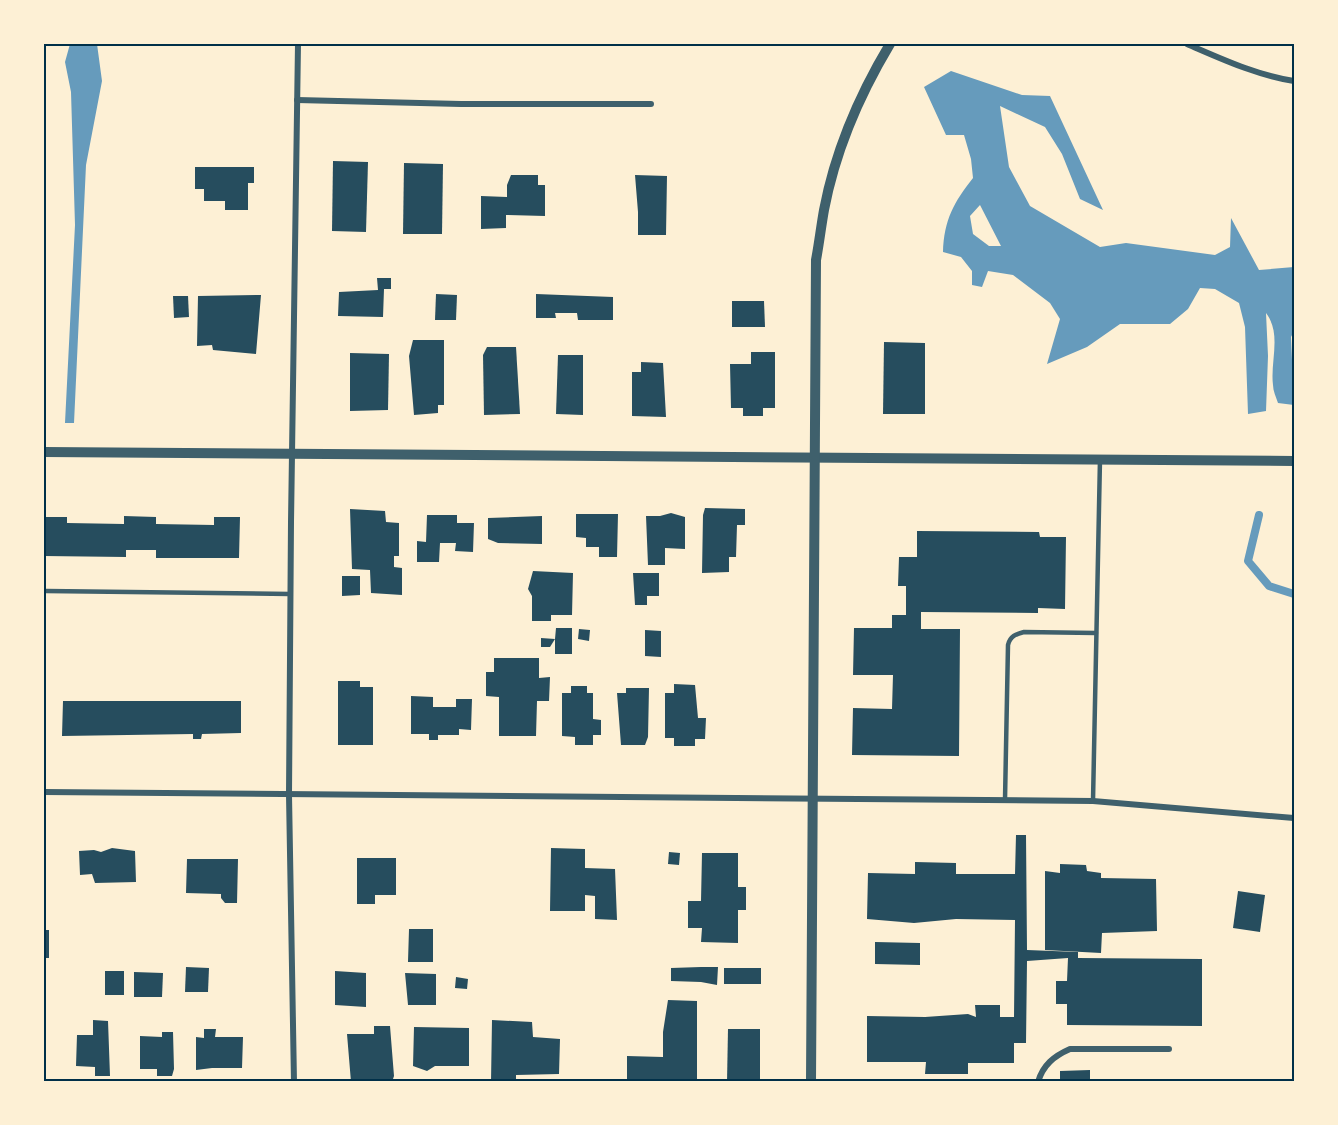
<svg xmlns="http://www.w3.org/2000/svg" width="1338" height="1125" font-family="'Work Sans',sans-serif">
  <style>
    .water { fill: #669bbc; fill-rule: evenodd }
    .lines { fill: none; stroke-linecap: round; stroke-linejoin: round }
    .stream { stroke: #669bbc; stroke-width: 8 }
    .building { fill: #264d5e }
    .service { stroke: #3f606c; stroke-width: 4.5 }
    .minor { stroke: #3f606c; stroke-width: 6 }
    .tertiary { stroke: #3f606c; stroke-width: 10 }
    .neatline { fill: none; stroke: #003049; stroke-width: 2 }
  </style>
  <rect width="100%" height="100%" fill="#fdf0d5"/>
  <g class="water">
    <path d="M70 44H97L102 81 86 165 74 423H65L75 225 71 92 65 62Z"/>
    <path d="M951 71 1022 95 1050 96 1103 210 1080 199 1062 154 1045 127 1000 106 1009 167 1030 206 1100 247 1126 243 1215 255 1230 247 1231 218 1259 270 1294 267V331L1291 337 1294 405 1278 403C1276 397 1273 391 1273 385 1270 361 1282 334 1266 313L1268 356 1266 411 1248 414 1245 327 1239 303 1215 289 1200 288 1188 309 1170 324H1120L1087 347 1047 364 1060 319 1050 303 1013 275 988 271 982 287 972 285V271L961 257 943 252C944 220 954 202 973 178L971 159 964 135H946L924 87ZM980 205 1001 246H989L973 234 970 216Z"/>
  </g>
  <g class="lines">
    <path class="stream" d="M1259 515 1248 561 1269 586 1294 594"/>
  </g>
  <g class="building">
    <path d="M333 161 368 162 366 232 332 231Z"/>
    <path d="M404 163 443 164 442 234H403Z"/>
    <path d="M195 167H254V183H248V210H225V201H204V189H195Z"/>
    <path d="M511 175H538V185H545V216L506 215V228L481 229V196L507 197V185Z"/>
    <path d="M635 175 667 176 666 235H638V212Z"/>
    <path d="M377 278H391V289H384L383 317 338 316 339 292 378 290Z"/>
    <path d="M436 294 457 295 456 320H435Z"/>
    <path d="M536 294 613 297V320H578L577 313H555L556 318H536Z"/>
    <path d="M261 295 256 354 213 350 212 345 197 346 198 296Z"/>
    <path d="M173 296H188L189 317 174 318Z"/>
    <path d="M732 301H764L765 327H732Z"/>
    <path d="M413 340H444V405H438V413L414 415 409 356Z"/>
    <path d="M884 342 925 343V414H883Z"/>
    <path d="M487 347H516L520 414 484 415 483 355Z"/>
    <path d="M751 352H775V408H763V416H743V408H731L730 364H751Z"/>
    <path d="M350 353 389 354 388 410 350 411Z"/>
    <path d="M558 355H583V415L556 414Z"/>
    <path d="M641 362 663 363 666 417 632 416V372H641Z"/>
    <path d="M705 508 745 509V525H737L736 557H729V572L702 573 703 515Z"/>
    <path d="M350 509 385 511 386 522 399 523V556H394V567L402 568V595L371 593 370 570 352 569Z"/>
    <path d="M671 513 685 517V549L665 548V565H648L646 516H660Z"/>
    <path d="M576 514H618L617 557H599V547H586V538L576 537Z"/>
    <path d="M427 515H457V523H474L473 552 455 551 456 543H440L439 562H417V541L426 542Z"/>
    <path d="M124 516 156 517V524L214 525V517H240L239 558H156V550H126V557L44 556V517H67V523L124 524Z"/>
    <path d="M542 516V544L498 543 488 539V518Z"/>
    <path d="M917 531 1039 532 1040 537H1066L1065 609 1038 608V613L921 612V629H960L959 756 852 755 853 708 892 709 893 675H853L854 628H892V615H906V586H898L899 557H917Z"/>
    <path d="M533 571 573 573 572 615H551V621H532V596L528 589Z"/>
    <path d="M633 573H659V596H647V605H635Z"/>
    <path d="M342 576H360V595L342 596Z"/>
    <path d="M556 628H572V654H555V639L550 647H541V638L555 639Z"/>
    <path d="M579 629 590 630 589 641 578 639Z"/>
    <path d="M645 630 661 631V657L645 656Z"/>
    <path d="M494 658H539V678L550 677 549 701H537L536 736H499V697L486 696V672H494Z"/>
    <path d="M338 681H360V687H373V745H338Z"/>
    <path d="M674 684 695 685 698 718H706L705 739H695V746H674V738H665V693H674Z"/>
    <path d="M571 686H587V693H593V719L601 720V735H593V745H575V737L562 736V693H571Z"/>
    <path d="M626 688H649L648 737 645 745H621L617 693H626Z"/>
    <path d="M411 696 433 697V707H456V699H472L471 730 459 729V735H438V740H429V734H411Z"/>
    <path d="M63 701H241V733L202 734 201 739H193V734L62 736Z"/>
    <path d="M1016 835H1026L1027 950 1078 952V958L1202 959V1026L1067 1025V1004H1056V981H1067L1068 958 1027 961 1026 1043H1014V1063H968V1074H925L926 1062H867V1016L925 1017 968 1014 976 1017 975 1005H1000V1017H1014L1015 920 956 919 914 923 867 919 868 873 915 874V862L956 863V874H1015Z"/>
    <path d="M112 848 135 851 136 882 95 883 92 874 80 875 79 851 94 850 101 852Z"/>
    <path d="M551 848 585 849V868L615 869 617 920 595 919V896L585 895V911H550Z"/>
    <path d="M669 852 680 853 679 865 668 864Z"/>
    <path d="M702 853H738V887H746V910H738V943L701 942 702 928H688V901H701Z"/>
    <path d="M357 858H396V895H375V904H357Z"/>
    <path d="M187 859H238L237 903H225L221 898V894L186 893Z"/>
    <path d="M1060 864 1086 865 1087 871 1101 873V878L1156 879 1157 931 1102 933 1101 953 1045 950V871L1060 873Z"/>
    <path d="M1238 891 1265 895 1260 932 1233 928Z"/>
    <path d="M409 929H433V962H408Z"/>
    <rect x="44" y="930" width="5" height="28"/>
    <path d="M875 942 920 943V965L875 964Z"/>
    <path d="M186 967 209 968 208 992H185Z"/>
    <path d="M701 967H718L717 985 701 982 671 981V968Z"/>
    <rect x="724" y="968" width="37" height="16"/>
    <rect x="105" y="971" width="19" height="24"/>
    <path d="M335 971 366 973V1007L335 1005Z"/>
    <path d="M134 972 163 973 162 997H134Z"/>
    <path d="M405 973 436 974V1005H408Z"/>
    <path d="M456 977 468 979 467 989 455 988Z"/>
    <path d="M668 1000 697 1001V1082L627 1080V1056L663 1057V1032Z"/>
    <path d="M93 1020 108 1021 110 1076H95V1067L76 1066 77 1035H93Z"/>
    <path d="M492 1020 532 1022 533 1037 560 1039 559 1074 516 1075V1082H491Z"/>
    <path d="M374 1026H390L394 1076 392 1082H351L347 1034H374Z"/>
    <path d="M414 1027 469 1028V1066H435L427 1071 413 1066Z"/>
    <path d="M204 1029H216L215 1037H243L242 1068H212L196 1070V1037L204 1038Z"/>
    <path d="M728 1029H760V1082H727Z"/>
    <path d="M162 1032H173L174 1069 172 1076H157V1069H140V1036L162 1037Z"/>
    <path d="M1090 1070V1082H1060V1071Z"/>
  </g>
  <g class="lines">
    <g class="service">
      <path d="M46 591 290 594"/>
      <path d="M1005 800 1008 645C1010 636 1016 634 1024 632L1096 633"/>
      <path d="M1093 801 1100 459"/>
    </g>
    <g class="minor">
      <path d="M1187 44C1222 59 1256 75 1294 81"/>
      <path d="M297 100 461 104H651"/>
      <path d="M44 792 1093 801 1294 818"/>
      <path d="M294 1082 289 795 291 522 298 44"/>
      <path d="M1038 1082C1043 1065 1054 1056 1070 1049H1169"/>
    </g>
    <g class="tertiary">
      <path d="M44 452 1294 461"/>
      <path d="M811 1082 816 260C819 244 821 227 824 210 835 152 860 94 890 44"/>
    </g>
  </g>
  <rect width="1338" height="1125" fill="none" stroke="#fdf0d5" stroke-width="90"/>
  <rect x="45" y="45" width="1248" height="1035" class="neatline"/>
</svg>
